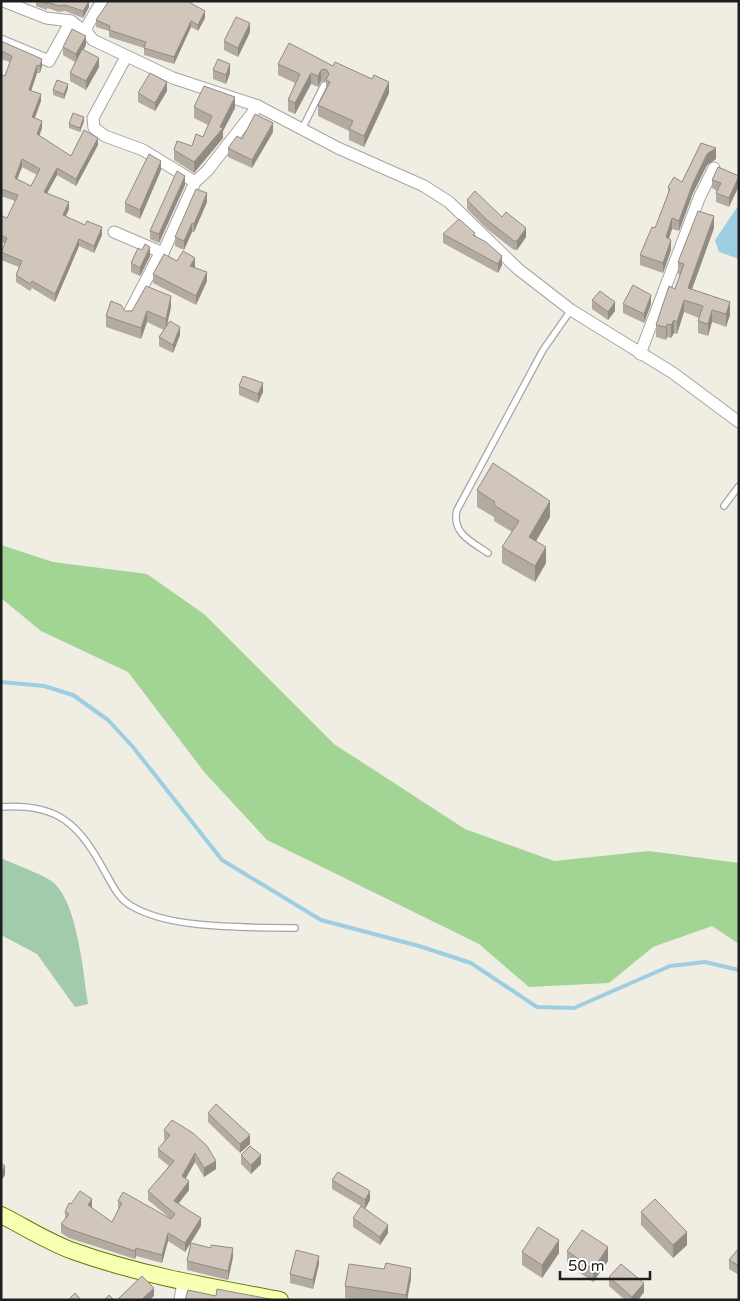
<svg xmlns="http://www.w3.org/2000/svg" width="740" height="1301" font-family="'Varela Round',sans-serif">
  <style>
    .forest { fill: #a2d493 }
    .cemetery { fill: #a1cbab }
    .water { fill: #9ecee2 }
    .lines { fill: none; stroke-linecap: round; stroke-linejoin: round }
    .stream { stroke: #9ecee2; stroke-width: 4 }
    .lane-casing { stroke: #a5a5a5; stroke-width: 8 }
    .street-casing { stroke: #a5a5a5; stroke-width: 13 }
    .secondary-casing { stroke: #647a00; stroke-width: 18 }
    .lane { stroke: #fff; stroke-width: 5.5 }
    .street { stroke: #fff; stroke-width: 11 }
    .secondary { stroke: #f6ffb2; stroke-width: 16 }
    .wall { fill: #b3aaa1; fill-rule: evenodd }
    .shaded-wall { fill: #928b83 }
    .building { fill: #d0c6bb; stroke: #928b83; fill-rule: evenodd }
  </style>
  <rect width="100%" height="100%" fill="#f0ede3"/>
  <path class="forest" d="M1 545 53 562 147 574 204 614 334 744 465 829 554 861 649 851 739 863V944L712 926 653 947 609 983 529 987 479 944 267 840 205 773 128 672 41 631 1 598Z"/>
  <path class="cemetery" d="M1 858C13 864 45 875 54 883 78 906 83 972 88 1004L75 1007 37 954 1 935Z"/>
  <path class="water" d="M739 200V259L719 252 715 240 738 206Z"/>
  <g class="lines">
    <path class="stream" d="M1 682 44 686 73 695 108 720 133 747 222 860 321 920 419 946 471 963 537 1007 574 1008 670 966 705 962 739 970"/>
    <defs>
      <g id="lane">
        <path d="M302 129 324 85"/>
        <path d="M724 506 739 486"/>
        <path d="M488 553C472 542 451 533 457 510L543 350 571 310"/>
        <path d="M1 807C58 803 79 824 105 872 112 884 118 898 130 905 169 930 248 927 295 928"/>
      </g>
      <g id="street">
        <path d="M3 1 46 18 71 21 88 34"/>
        <path d="M102 1 86 28 88 34 93 40 173 78 258 106 338 148 424 186 449 202 518 269 571 310 673 373 739 422"/>
        <path d="M1 41 49 61 71 21"/>
        <path d="M126 57 93 118 94 128 105 136 143 150 195 182"/>
        <path d="M114 232 163 253"/>
        <path d="M128 315 157 259 163 253 195 182 207 171 258 106"/>
        <path d="M640 354 700 196 714 168"/>
        <path d="M180 1300 183 1282"/>
      </g>
      <path id="secondary" d="M1 1215C25 1227 48 1242 73 1251 140 1275 210 1287 280 1300"/>
    </defs>
    <use href="#lane" class="lane-casing"/>
    <use href="#street" class="street-casing"/>
    <use href="#secondary" class="secondary-casing"/>
    <use href="#lane" class="lane"/>
    <use href="#street" class="street"/>
    <use href="#secondary" class="secondary"/>
  </g>
  <g class="wall">
    <path d="M36 1H89V7L83 18 65 11 59 12 47 8V10L36 6Z"/>
    <path d="M189 2 205 18 198 31 191 27 174 64 144 55V48L109 37V31L96 27V20Z"/>
    <path d="M250 32 238 57 224 50V41Z"/>
    <path d="M1 41 42 66 40 73H37L31 91 41 101 35 118 42 128 39 136 71 156 98 145 76 186 57 175 47 193 69 209 66 216 102 235 94 253 79 246 55 302 32 288 30 291 16 282V275L19 267 1 260V252L5 244 1 242V218H7L15 201 1 196V75L5 76 10 62 1 59ZM22 167 37 175 31 186 17 179Z"/>
    <path d="M86 45 83 50 99 67 86 90 70 81V73L75 62 63 55V47Z"/>
    <path d="M278 64 333 66 389 93 364 147 349 140V131L318 116V105L326 89V81H321L318 87 311 84 295 114 288 111V100L295 83 278 75Z"/>
    <path d="M213 70 230 73 226 84 213 79Z"/>
    <path d="M68 88 64 99 53 95V90Z"/>
    <path d="M167 91 155 111 138 102V93Z"/>
    <path d="M194 107 235 108 223 131V138L194 173 174 160V150L192 146 203 137 208 125 194 118Z"/>
    <path d="M84 121 80 132 69 128V124Z"/>
    <path d="M273 132 252 168 228 157V148L242 139Z"/>
    <path d="M701 143 716 159 707 165 693 193 679 231 672 229 669 239 671 250 663 273 640 265V255L655 228 668 194V187L682 182Z"/>
    <path d="M161 170 140 219 125 212V203Z"/>
    <path d="M739 176 729 207 716 202V193L717 191 712 188V180Z"/>
    <path d="M185 185 159 243 150 239V231Z"/>
    <path d="M467 200 526 237 517 250H514L487 229 467 209Z"/>
    <path d="M207 202 194 232H192L184 250 175 246V237Z"/>
    <path d="M714 228 692 289 730 315 726 327 712 322 708 336 698 333V321L699 318 684 312 677 334 674 333 671 338 667 337 666 340 656 337V325L675 289 680 275 678 274V262Z"/>
    <path d="M443 234 475 236 502 265 498 273 443 243Z"/>
    <path d="M150 256 140 276 131 272V263Z"/>
    <path d="M177 261 195 267 207 281 196 305 153 283V274Z"/>
    <path d="M592 300 615 311 608 320 592 309Z"/>
    <path d="M623 304H651L644 323 623 313Z"/>
    <path d="M171 307 167 325 180 335 173 353 159 346V337L164 330 147 322 141 339 106 327V316L125 311Z"/>
    <path d="M239 386 263 392 258 403 239 395Z"/>
    <path d="M477 490 550 517 536 541 546 563 535 582 502 563V547L512 532 494 521V517L477 507Z"/>
    <path d="M208 1113 250 1144 240 1153 208 1122Z"/>
    <path d="M164 1130 216 1169 204 1177 195 1162 186 1178 189 1190 179 1203 201 1226 185 1252 168 1241 162 1263 136 1256 135 1259 69 1238 61 1233V1224L65 1220V1212L71 1204 92 1207 91 1208 112 1222 118 1209V1201L171 1219 148 1200V1191L169 1166 158 1157V1149L165 1140 164 1139Z"/>
    <path d="M241 1155 261 1164 251 1174 241 1164Z"/>
    <path d="M332 1180 370 1200 365 1208 388 1233 380 1245 353 1227V1218L361 1206 332 1189Z"/>
    <path d="M641 1212 687 1245 673 1258 641 1225Z"/>
    <path d="M211 1248 233 1257 228 1280 187 1270V1261Z"/>
    <path d="M739 1248V1275L729 1269V1260Z"/>
    <path d="M567 1251 608 1261 593 1282 567 1264Z"/>
    <path d="M522 1252 559 1253 542 1278 522 1265Z"/>
    <path d="M319 1264 313 1289 290 1283V1274Z"/>
    <path d="M609 1277 644 1292 638 1300H625L609 1286Z"/>
    <path d="M411 1279 407 1300H358L345 1298V1286Z"/>
  </g>
  <g class="shaded-wall">
    <path d="M89 1V7L83 18V11Z"/>
    <path d="M205 11V18L198 31V25Z"/>
    <path d="M191 21V27L174 64V57Z"/>
    <path d="M250 23V32L238 57V48Z"/>
    <path d="M86 36V45L76 63V54Z"/>
    <path d="M99 58V67L86 90V81Z"/>
    <path d="M42 59V66L40 73V66Z"/>
    <path d="M230 64V73L226 84V75Z"/>
    <path d="M37 65V73L29 97V90Z"/>
    <path d="M321 70V81L318 87V76Z"/>
    <path d="M311 73V84L295 114V103Z"/>
    <path d="M167 82V91L155 111V103Z"/>
    <path d="M389 82V93L364 147V136Z"/>
    <path d="M68 84V88L64 99V94Z"/>
    <path d="M41 94V101L32 125V117Z"/>
    <path d="M235 97V108L223 131V138L194 173V162L220 127Z"/>
    <path d="M84 117V121L80 132V128Z"/>
    <path d="M42 121V128L37 142V134Z"/>
    <path d="M273 123V132L252 168V160Z"/>
    <path d="M98 138V145L76 186V179Z"/>
    <path d="M716 148V159L707 165 693 193 679 231V221L693 183 707 154Z"/>
    <path d="M22 159V167L15 185V178Z"/>
    <path d="M161 161V170L140 219V210Z"/>
    <path d="M57 168V175L44 199V192Z"/>
    <path d="M185 176V185L159 243V234Z"/>
    <path d="M739 177V186L729 207V198Z"/>
    <path d="M207 193V202L194 232V224Z"/>
    <path d="M69 202V209L63 222V215Z"/>
    <path d="M714 216V228L688 300V288Z"/>
    <path d="M672 218V229L666 247V237Z"/>
    <path d="M192 223V232L184 250V241Z"/>
    <path d="M102 227V235L94 253V246Z"/>
    <path d="M526 228V237L517 250V241Z"/>
    <path d="M79 239V246L55 302V294Z"/>
    <path d="M671 240V250L663 273V263Z"/>
    <path d="M150 247V256L140 276V268Z"/>
    <path d="M502 256V265L498 273V264Z"/>
    <path d="M195 258V267L190 274V266Z"/>
    <path d="M207 272V281L196 305V296Z"/>
    <path d="M651 295V304L644 323V314Z"/>
    <path d="M171 296V307L166 330V319Z"/>
    <path d="M684 300V312L677 334V322Z"/>
    <path d="M615 302V311L608 320V312Z"/>
    <path d="M730 302V315L726 327V314Z"/>
    <path d="M712 310V322L708 336V324Z"/>
    <path d="M147 311V322L141 339V328Z"/>
    <path d="M674 320V333L671 338V325Z"/>
    <path d="M667 324V337L666 340V327Z"/>
    <path d="M180 327V335L173 353V345Z"/>
    <path d="M263 383V392L258 403V394Z"/>
    <path d="M550 501V517L529 553V537Z"/>
    <path d="M546 547V563L535 582V566Z"/>
    <path d="M250 1135V1144L240 1153V1144Z"/>
    <path d="M195 1153V1162L182 1184V1176Z"/>
    <path d="M261 1155V1164L251 1174V1165Z"/>
    <path d="M216 1161V1169L204 1177V1168Z"/>
    <path d="M5 1166V1175L1 1181V1172Z"/>
    <path d="M189 1181V1190L174 1209V1201Z"/>
    <path d="M370 1191V1200L365 1209V1200Z"/>
    <path d="M92 1199V1207L88 1214V1205Z"/>
    <path d="M201 1218V1226L185 1252V1243Z"/>
    <path d="M388 1225V1233L380 1245V1237Z"/>
    <path d="M687 1232V1245L673 1258V1245Z"/>
    <path d="M168 1233V1241L162 1263V1255Z"/>
    <path d="M559 1240V1253L542 1278V1265Z"/>
    <path d="M608 1247V1261L593 1282V1269Z"/>
    <path d="M136 1248V1256L135 1259V1251Z"/>
    <path d="M233 1248V1257L228 1280V1271Z"/>
    <path d="M319 1256V1264L313 1289V1280Z"/>
    <path d="M411 1268V1279L407 1300H406V1295Z"/>
    <path d="M644 1283V1292L638 1300H632V1297Z"/>
    <path d="M154 1288V1296L150 1300H141Z"/>
  </g>
  <g class="building">
    <path d="M40 1H89L83 11 65 5 59 6 47 2V4Z"/>
    <path d="M109 1H187L205 11 198 25 191 21 174 57 144 48 146 42 109 30 110 26 96 20Z"/>
    <path d="M236 17 250 23 238 48 224 41Z"/>
    <path d="M72 29 86 36 76 54 63 47Z"/>
    <path d="M1 41 42 59 40 66 37 65 29 90 41 94 32 117 42 121 37 134 71 156 84 130 98 138 76 179 57 168 44 192 69 202 63 215 85 225 87 221 102 227 94 246 79 239 55 294 32 281 30 284 16 275 22 261 1 252 7 238 1 235V218L2 216 7 218 18 195 1 189V75L5 76 12 56 1 51ZM22 159 40 169 31 186 15 178Z"/>
    <path d="M289 43 333 66 335 62 372 79 374 75 389 82 364 136 349 129 353 121 318 105 330 82 326 80 329 74 326 69 321 70 318 76 311 73 295 103 288 100 300 74 278 64Z"/>
    <path d="M82 49 99 58 86 81 70 73Z"/>
    <path d="M218 59 230 64 226 75 213 70Z"/>
    <path d="M150 73 167 82 155 103 138 93Z"/>
    <path d="M57 80 68 84 64 94 53 90Z"/>
    <path d="M204 86 235 97 220 127 223 128 194 162 174 150 177 141 192 146 196 134 203 137 212 116 194 107Z"/>
    <path d="M73 113 84 117 80 128 69 124Z"/>
    <path d="M255 114 273 123 252 160 228 148 237 136 242 139Z"/>
    <path d="M701 143 716 148 707 154 693 183 679 221 672 218 666 237 671 240 663 263 640 255 652 227 655 228 670 189 668 187 674 177 682 182Z"/>
    <path d="M149 154 161 161 140 210 125 203Z"/>
    <path d="M718 167 739 176 729 198 716 193 721 183 712 180Z"/>
    <path d="M177 171 185 176 159 234 150 231Z"/>
    <path d="M196 189 207 193 194 224 192 223 184 241 175 237Z"/>
    <path d="M475 191 502 217 506 212 526 228 517 241H514L487 220 467 200Z"/>
    <path d="M698 211 714 216 688 288 730 302 726 314 712 310 708 324 698 321 703 306 684 300 677 322 674 320 671 325 667 324 666 327 656 325 669 286 675 289 684 264 678 262Z"/>
    <path d="M459 219 475 233 473 235 486 242 502 256 498 264 443 234Z"/>
    <path d="M145 244 150 247 140 268 131 263 138 248 142 250Z"/>
    <path d="M183 251 195 258 190 266 207 272 196 296 153 274 164 254 177 261Z"/>
    <path d="M633 285 651 295 644 314 623 304Z"/>
    <path d="M146 286 171 296 166 319 147 311 141 328 106 316 111 301 121 305 125 311H132Z"/>
    <path d="M600 291 615 302 608 312 592 300Z"/>
    <path d="M170 321 180 327 173 345 159 337Z"/>
    <path d="M243 376 263 383 258 394 239 386Z"/>
    <path d="M493 463 550 501 529 537 546 547 535 566 502 547 519 521 494 505 495 502 477 490Z"/>
    <path d="M216 1104 250 1135 240 1144 208 1113Z"/>
    <path d="M172 1120 193 1133 207 1146 216 1161 204 1168 195 1153 182 1176 189 1181 174 1201 201 1218 185 1243 168 1233 162 1255 136 1248 135 1251 69 1229 61 1224 69 1214 65 1212 69 1203 71 1204 80 1191 92 1199 88 1205 112 1222 122 1203 118 1201 123 1192 171 1219 175 1214 148 1191 174 1161 158 1149 170 1135 164 1130Z"/>
    <path d="M250 1146 261 1155 251 1165 241 1155Z"/>
    <path d="M1 1163 5 1166 1 1172Z"/>
    <path d="M338 1172 370 1191 365 1200 332 1180Z"/>
    <path d="M655 1199 687 1232 673 1245 641 1212Z"/>
    <path d="M361 1206 388 1225 380 1237 353 1218Z"/>
    <path d="M538 1227 559 1240 542 1265 522 1252Z"/>
    <path d="M582 1230 608 1247 593 1269 567 1251Z"/>
    <path d="M191 1243 211 1248V1245L233 1248 228 1271 187 1261Z"/>
    <path d="M739 1248V1266L729 1260Z"/>
    <path d="M296 1250 319 1256 313 1280 290 1274Z"/>
    <path d="M386 1263 411 1268 406 1295 345 1286 349 1264 384 1269Z"/>
    <path d="M621 1264 644 1283 632 1297 609 1277Z"/>
    <path d="M142 1276 154 1288 141 1300H117Z"/>
    <path d="M217 1289 275 1300H185L188 1290 216 1296Z"/>
    <path d="M75 1293 81 1300H68Z"/>
    <path d="M109 1295 114 1300H104Z"/>
  </g>
  <rect width="740" height="1301" fill="none" stroke="#1e1e1e" stroke-width="5"/>
  <path d="M560 1271v8h90v-8" fill="none" stroke="#1e1e1e" stroke-width="2.5"/>
  <text x="568" y="1271" font-size="15" fill="#1e1e1e" stroke="#ffffff" stroke-width="4" paint-order="stroke">50 m</text>
</svg>
